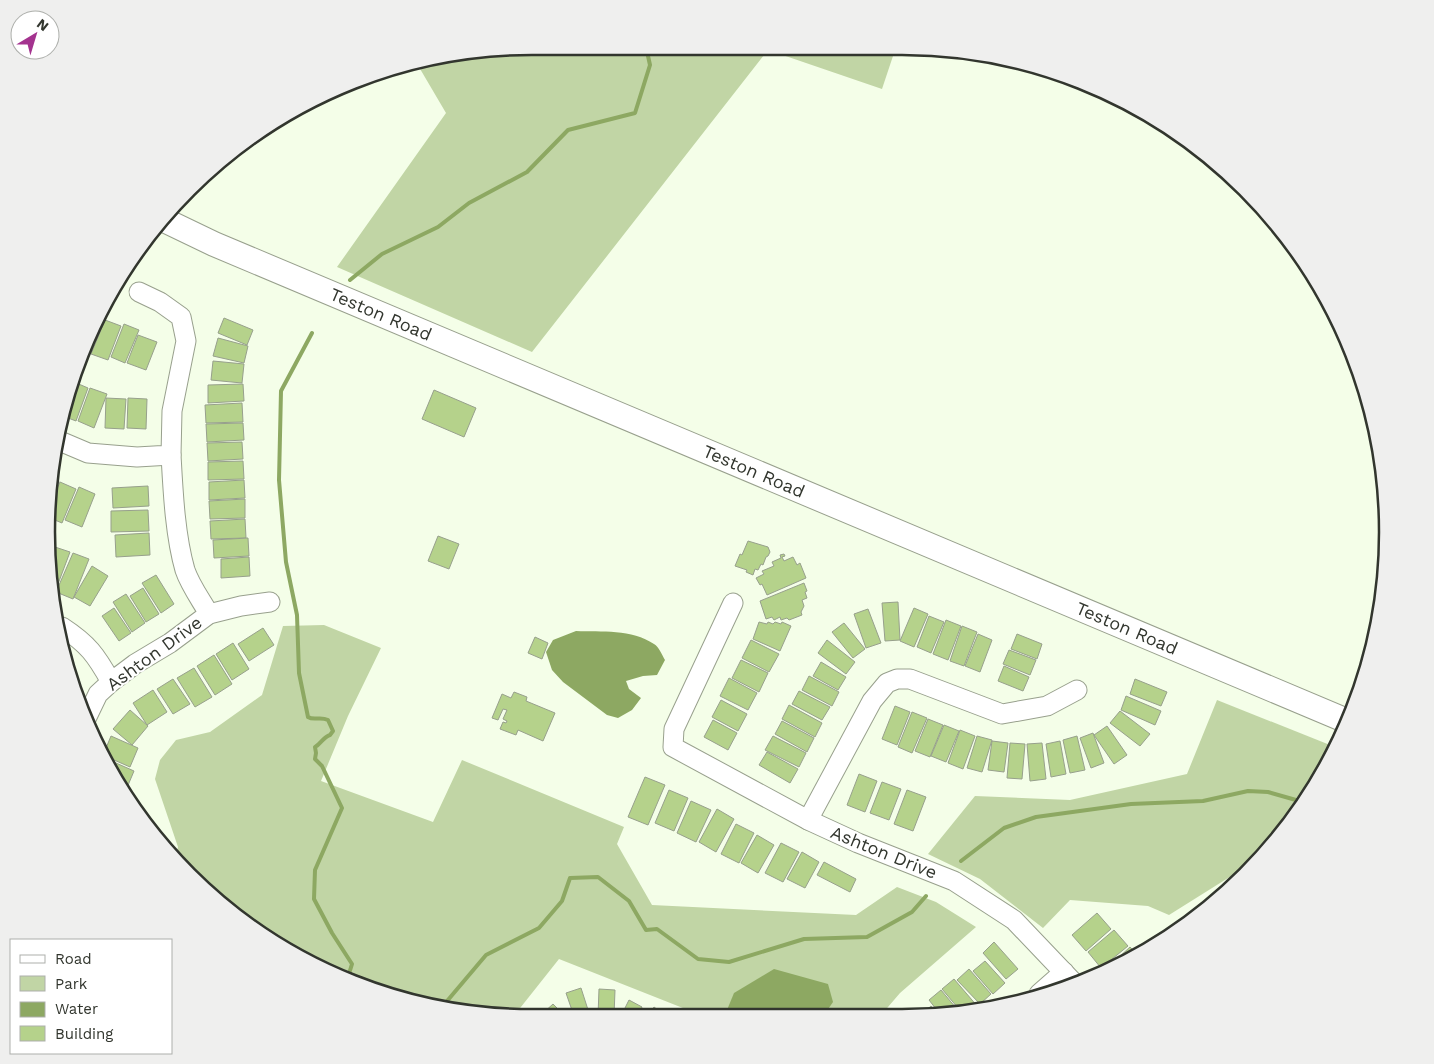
<svg xmlns="http://www.w3.org/2000/svg" width="1434" height="1064" font-family="'Work Sans',sans-serif">
  <style>
    .green { fill: #c1d5a5 }
    .water { fill: #8da862 }
    .lines { fill: none; stroke-linecap: round; stroke-linejoin: round }
    .stream { stroke: #8da862; stroke-width: 4 }
    .building { fill: #b5d28b; stroke: #97a08c }
    .minor-casing { stroke: #98a08d; stroke-width: 21 }
    .major-casing { stroke: #98a08d; stroke-width: 26 }
    .minor { stroke: #fff; stroke-width: 19 }
    .major { stroke: #fff; stroke-width: 24 }
    .labels { text-anchor: middle; dominant-baseline: central; stroke-width: 4; stroke-linejoin: round; paint-order: stroke }
    .street-label { font-size: 18px; fill: #32362e; stroke: #fff }
    .rim { fill: none; stroke: #32362e; stroke-width: 2.5 }
  </style>
  <rect width="100%" height="100%" fill="#f4fee8"/>
  <g class="green">
    <path d="M532 46 896 47 882 89 768 50 532 352 337 267 446 113 416 62Z"/>
    <path d="M324 625 381 648 348 716 321 781 433 822 462 760 624 827 617 844 652 905 856 915 897 887 936 902 976 927 900 993 882 1014 694 1015 693 1012 559 959 513 1017H500L406 1001 289 953 212 897 175 858 178 847 155 779 160 760 176 740 210 732 262 695 283 626Z"/>
    <path d="M1217 700 1335 747 1323 775 1267 852 1245 873H1236L1169 915 1148 906 1070 900 1043 928 980 879 928 854 975 796 1070 800 1187 774Z"/>
  </g>
  <g class="water">
    <path d="M576 631C601 632 632 629 654 644 659 647 662 655 665 660L657 675 643 676 626 681 629 689 641 698 632 710 618 718 607 715 563 682 552 670 546 652 553 640Z"/>
    <path d="M774 969 828 984 833 1002 824 1015H727V1010L734 993Z"/>
  </g>
  <g class="lines">
    <g class="stream">
      <path d="M350 280 382 254 438 227 469 203 527 172 568 130 635 113 650 65 646 47"/>
      <path d="M312 333 281 391 279 480 286 562 297 615 299 673 308 717C314 721 320 716 328 720L333 731 330 735C323 737 321 744 315 747L316 753 315 759 322 766 342 808 315 870 314 899 332 933 352 964 348 977"/>
      <path d="M961 861 1004 828 1036 817 1131 804 1203 801 1248 791 1268 792 1303 802"/>
      <path d="M442 1007 486 955 539 928 562 901 570 878 598 877 629 901 646 930 657 929 698 959 729 962 804 939 867 937 912 912 926 896"/>
    </g>
  </g>
  <g class="building">
    <path d="M224 318 253 330 247 345 218 333Z"/>
    <path d="M105 320 121 326 108 360 91 354Z"/>
    <path d="M124 324 139 330 125 363 111 357Z"/>
    <path d="M138 335 157 342 146 370 127 363Z"/>
    <path d="M218 338 248 346 244 363 213 356Z"/>
    <path d="M213 361 244 364 242 383 211 380Z"/>
    <path d="M74 382 88 388 76 421 63 416Z"/>
    <path d="M243 384 244 401 208 403V385Z"/>
    <path d="M90 388 107 394 94 428 78 421Z"/>
    <path d="M434 390 476 408 464 437 422 419Z"/>
    <path d="M106 398 126 399 124 429 105 428Z"/>
    <path d="M128 398 147 399 146 429 127 428Z"/>
    <path d="M242 403 243 422 206 423 205 405Z"/>
    <path d="M243 423 244 440 207 442 206 424Z"/>
    <path d="M242 442 243 459 208 461 207 443Z"/>
    <path d="M243 461 244 479 208 480V462Z"/>
    <path d="M53 479 59 481 52 499Z"/>
    <path d="M244 480 245 498 209 500V482Z"/>
    <path d="M60 482 76 489 62 523 50 518 51 502Z"/>
    <path d="M148 486 149 506 113 508 112 488Z"/>
    <path d="M79 487 95 494 82 527 65 520Z"/>
    <path d="M245 499V518L210 519 209 501Z"/>
    <path d="M148 510 149 531 111 532V511Z"/>
    <path d="M245 519 246 538 211 539 210 521Z"/>
    <path d="M149 533 150 555 116 557 115 535Z"/>
    <path d="M438 536 459 544 449 569 428 561Z"/>
    <path d="M248 538 249 556 214 558 213 540Z"/>
    <path d="M748 541 768 547 770 552 768 556 766 557 763 565 761 564 758 570 755 569 753 575 746 572 747 570 735 566 740 554 742 555Z"/>
    <path d="M55 547 70 552 55 592 54 591 48 566Z"/>
    <path d="M73 553 89 559 73 599 56 592Z"/>
    <path d="M784 554 785 556 782 557 784 561 793 557 797 565 800 563 806 578 767 595 762 584 760 585 756 578 764 574 762 571 774 566 772 562 781 558 780 555Z"/>
    <path d="M249 557 250 576 221 578V559Z"/>
    <path d="M92 566 108 576 90 606 74 597Z"/>
    <path d="M156 575 174 604 161 613 142 583Z"/>
    <path d="M804 583 807 591 805 592 807 598 802 600 804 606 801 612 802 615 789 620 787 618 781 620 780 617 774 620 772 617 766 619 760 601Z"/>
    <path d="M143 588 159 614 146 622 130 596Z"/>
    <path d="M126 594 145 623 132 632 113 602Z"/>
    <path d="M898 602 900 640 885 641 882 603Z"/>
    <path d="M114 608 131 633 119 641 102 616Z"/>
    <path d="M914 608 928 614 914 647 900 641Z"/>
    <path d="M868 609 881 643 866 648 854 614Z"/>
    <path d="M929 616 944 622 931 653 917 647Z"/>
    <path d="M946 620 961 626 948 660 933 654Z"/>
    <path d="M759 622 767 624 768 622 773 624 775 622 781 624 782 622 791 626 780 651 753 639Z"/>
    <path d="M844 623 865 649 853 658 832 632Z"/>
    <path d="M962 626 977 632 964 666 950 661Z"/>
    <path d="M263 628 274 645 249 661 238 644Z"/>
    <path d="M978 634 992 640 980 672 965 666Z"/>
    <path d="M1017 634 1042 644 1037 659 1011 649Z"/>
    <path d="M535 637 548 643 542 659 528 653Z"/>
    <path d="M751 640 779 654 769 672 742 658Z"/>
    <path d="M827 640 855 662 846 674 818 653Z"/>
    <path d="M233 643 249 669 232 680 216 654Z"/>
    <path d="M1009 650 1036 660 1030 675 1003 664Z"/>
    <path d="M214 655 232 684 215 695 197 666Z"/>
    <path d="M741 660 768 673 759 692 732 678Z"/>
    <path d="M821 662 846 677 838 690 813 676Z"/>
    <path d="M1004 666 1029 677 1023 691 998 681Z"/>
    <path d="M194 668 212 697 195 707 177 678Z"/>
    <path d="M809 676 839 692 832 706 802 690Z"/>
    <path d="M729 678 757 693 748 710 720 696Z"/>
    <path d="M173 679 190 704 173 714 157 689Z"/>
    <path d="M1135 679 1167 692 1161 706 1130 694Z"/>
    <path d="M153 690 167 712 147 725 133 703Z"/>
    <path d="M799 691 830 707 822 720 792 704Z"/>
    <path d="M514 692 527 697 526 701 555 713 543 741 518 730 516 735 500 729 503 722 506 723 507 721 503 719 507 710 503 709 498 720 492 718 502 694 511 698Z"/>
    <path d="M1126 696 1161 711 1155 725 1121 710Z"/>
    <path d="M721 700 747 714 738 731 712 717Z"/>
    <path d="M789 705 822 723 815 737 782 719Z"/>
    <path d="M895 706 910 712 897 745 882 739Z"/>
    <path d="M130 710 148 726 132 745 113 729Z"/>
    <path d="M1120 711 1150 734 1140 746 1110 723Z"/>
    <path d="M912 712 927 718 912 753 898 747Z"/>
    <path d="M928 719 943 725 930 757 915 751Z"/>
    <path d="M713 720 737 733 728 750 704 737Z"/>
    <path d="M782 721 814 738 807 752 775 734Z"/>
    <path d="M944 725 959 731 946 762 931 756Z"/>
    <path d="M1107 726 1127 755 1114 764 1094 735Z"/>
    <path d="M960 730 975 736 963 769 948 763Z"/>
    <path d="M1093 733 1104 763 1091 768 1080 738Z"/>
    <path d="M111 736 138 748 130 767 105 756 104 753Z"/>
    <path d="M773 736 806 753 799 767 765 750Z"/>
    <path d="M977 736 992 740 982 772 967 768Z"/>
    <path d="M1077 736 1085 770 1070 773 1063 740Z"/>
    <path d="M992 741 1008 743 1004 772 988 770Z"/>
    <path d="M1060 741 1066 774 1051 777 1046 744Z"/>
    <path d="M1010 743 1025 744 1022 779 1007 778Z"/>
    <path d="M1042 743 1046 779 1030 781 1027 744Z"/>
    <path d="M767 752 798 769 790 783 759 765Z"/>
    <path d="M107 759 134 771 126 790 124 789Z"/>
    <path d="M859 774 877 781 865 812 847 805Z"/>
    <path d="M645 777 665 785 648 825 628 817Z"/>
    <path d="M882 782 901 789 889 820 870 813Z"/>
    <path d="M669 790 688 798 674 831 655 823Z"/>
    <path d="M907 790 926 797 913 831 894 824Z"/>
    <path d="M691 801 711 810 696 842 677 833Z"/>
    <path d="M717 809 734 819 716 852 699 842Z"/>
    <path d="M736 824 754 833 739 863 721 854Z"/>
    <path d="M757 835 774 845 758 873 741 863Z"/>
    <path d="M781 843 799 852 783 882 765 873Z"/>
    <path d="M802 852 819 862 805 888 787 879Z"/>
    <path d="M824 862 856 879 850 892 817 875Z"/>
    <path d="M1097 913 1111 929 1086 951 1072 935Z"/>
    <path d="M1114 930 1128 946 1101 968 1088 952Z"/>
    <path d="M994 942 1018 969 1006 979 983 953Z"/>
    <path d="M1130 947 1136 953 1105 971V970Z"/>
    <path d="M985 961 1005 983 993 994 973 971Z"/>
    <path d="M969 969 991 994 980 1004 957 980Z"/>
    <path d="M954 979 978 1007 973 1011 963 1014 942 989Z"/>
    <path d="M581 988 590 1016H574L566 993Z"/>
    <path d="M599 989 615 990 614 1016H598Z"/>
    <path d="M941 990 961 1014H940L929 1000Z"/>
    <path d="M629 1000 642 1007 638 1016H621Z"/>
    <path d="M553 1004 565 1016H544L542 1014Z"/>
    <path d="M931 1006 938 1014H922Z"/>
    <path d="M654 1007 666 1016H647Z"/>
  </g>
  <g class="lines">
    <defs>
      <g id="minor">
        <path d="M55 439 88 453 137 457 171 455 172 411 186 341 181 317 160 302 139 292"/>
        <path d="M171 455C173 491 175 535 185 570 190 585 201 600 209 614"/>
        <path d="M733 603 674 729 673 747 808 820 858 843 954 881 1014 920 1075 984"/>
        <path d="M62 627C88 644 96 655 111 682"/>
        <path d="M85 721 98 694 111 682 135 664 170 643 209 614 241 606 270 602"/>
        <path d="M808 820 872 701 887 683 897 679H910L1002 714 1047 706 1077 690"/>
        <path d="M1039 994 1064 972"/>
      </g>
      <path id="major" d="M162 219 214 244 1347 721"/>
    </defs>
    <use href="#minor" class="minor-casing"/>
    <use href="#major" class="major-casing"/>
    <use href="#minor" class="minor"/>
    <use href="#major" class="major"/>
  </g>
  <g class="labels">
    <g class="street-label">
      <text transform="translate(381 314) rotate(23)">Teston Road</text>
      <text transform="translate(754 471) rotate(23)">Teston Road</text>
      <text transform="translate(1127 628) rotate(23)">Teston Road</text>
      <text transform="translate(154 653) rotate(-36)">Ashton Drive</text>
      <text transform="translate(884 852) rotate(22)">Ashton Drive</text>
    </g>
  </g>
  <path d="M0 0H1434V1064H0ZM532 55H902A477 477 0 0 1 1379 532V532A477 477 0 0 1 902 1009H532A477 477 0 0 1 55 532V532A477 477 0 0 1 532 55Z" fill="#efefee" fill-rule="evenodd"/>
  <path class="rim" d="M532 55H902A477 477 0 0 1 1379 532V532A477 477 0 0 1 902 1009H532A477 477 0 0 1 55 532V532A477 477 0 0 1 532 55Z"/>
  <rect x="10" y="939" width="162" height="115" fill="#ffffff" stroke="#adafab"/>
  <rect x="20" y="955" width="25" height="8" fill="#ffffff" stroke="#adafab"/>
  <text x="55" y="964" font-size="15" fill="#32362e">Road</text>
  <rect x="20" y="976" width="25" height="15" fill="#c1d5a5" stroke="#adafab"/>
  <text x="55" y="989" font-size="15" fill="#32362e">Park</text>
  <rect x="20" y="1002" width="25" height="15" fill="#8da862" stroke="#adafab"/>
  <text x="55" y="1014" font-size="15" fill="#32362e">Water</text>
  <rect x="20" y="1026" width="25" height="15" fill="#b5d28b" stroke="#adafab"/>
  <text x="55" y="1039" font-size="15" fill="#32362e">Building</text>
  <g transform="translate(35 35) rotate(38)"><circle r="24" fill="#ffffff" stroke="#adafab"/>
  <path d="M0-4L9 19L0 12L-9 19Z" fill="#a4338f"/>
  <text y="-8" font-size="14" font-weight="bold" text-anchor="middle" fill="#32362e">N</text>
  </g>
</svg>
